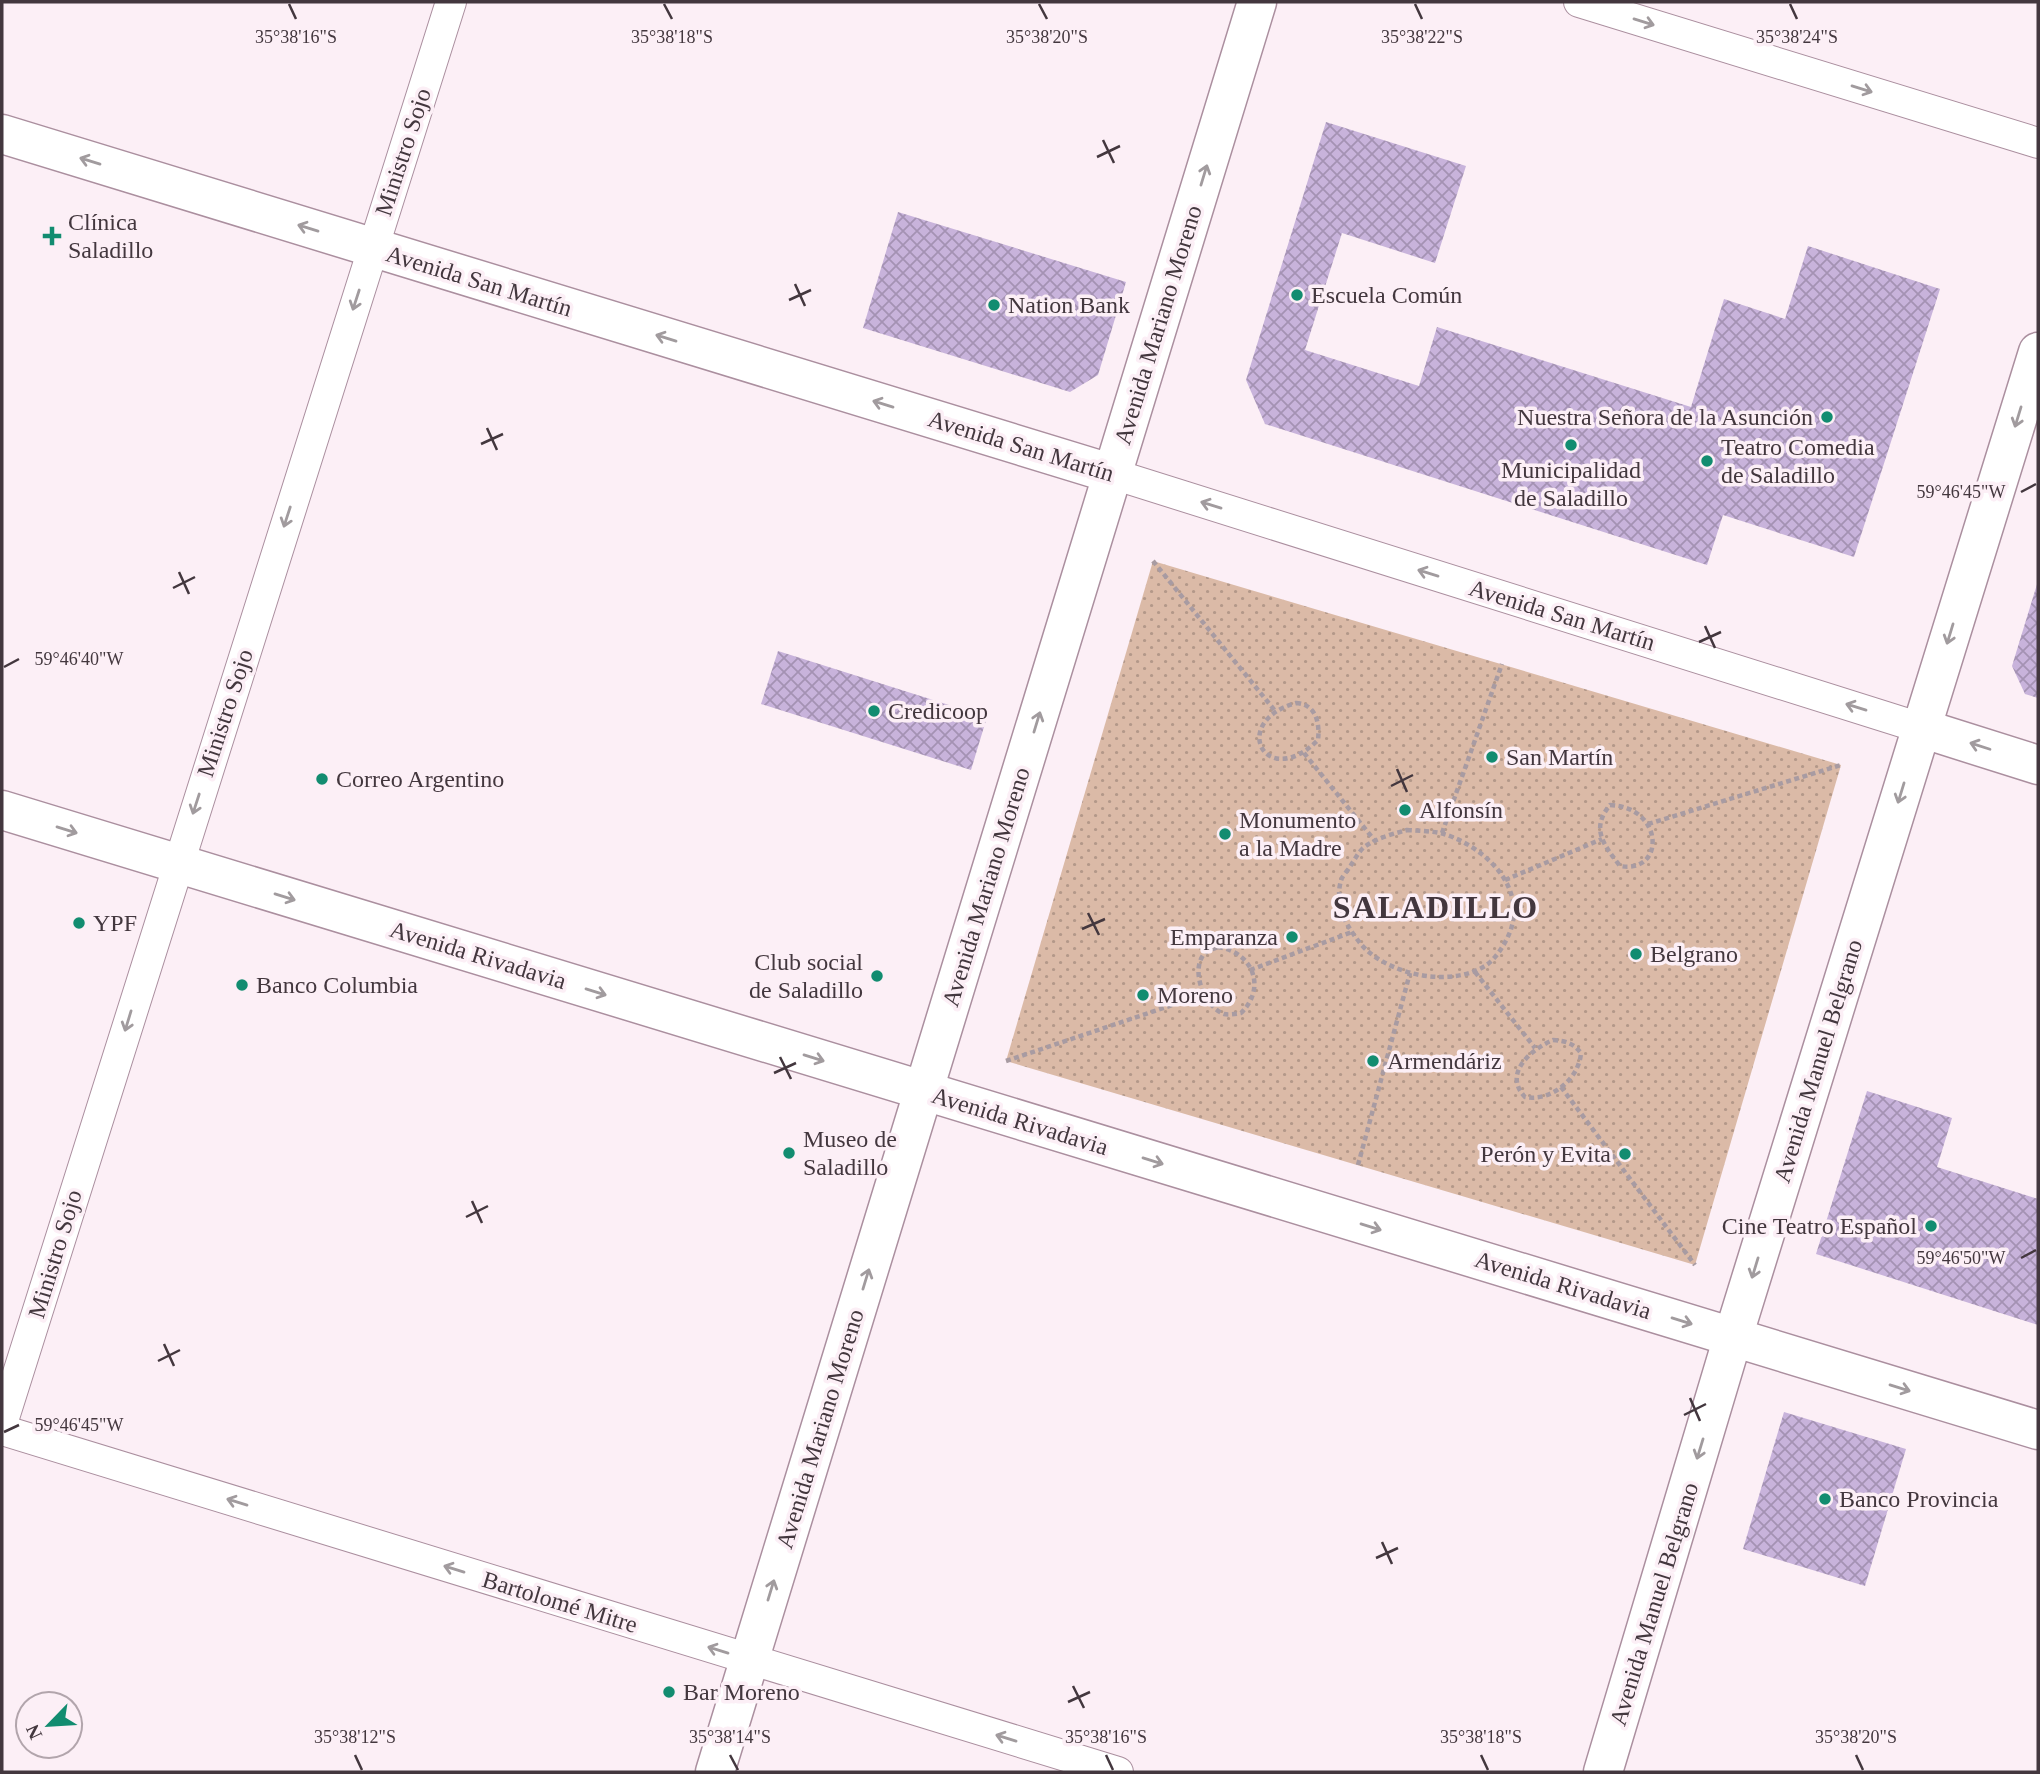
<svg xmlns="http://www.w3.org/2000/svg" width="2040" height="1774" font-family="'Times New Roman',serif">
  <style>
    .grass { fill: url(#grass-dots) }
    .building { fill: url(#building-cross-hatch) }
    .lines { fill: none; stroke-linecap: round; stroke-linejoin: round }
    .street-casing { stroke: #ab8f9f; stroke-width: 32 }
    .secondary-casing { stroke: #ab8f9f; stroke-width: 41 }
    .path { stroke: #a89ba2; stroke-width: 4.5; stroke-dasharray: 5 3.5; stroke-linecap: butt }
    .street { stroke: #fff; stroke-width: 30 }
    .secondary { stroke: #fff; stroke-width: 38 }
    .oneway { stroke: #a19b9e }
    .ticks { fill: none; stroke: #43373e; stroke-width: 2.5 }
    .poi-dot { fill: #128c70; stroke: #fceff6; stroke-width: 2.5 }
    .labels { text-anchor: middle; dominant-baseline: central; stroke-width: 7; stroke-linejoin: round; paint-order: stroke }
    .street-label { font-size: 24px; fill: #43373e; stroke: #fceff6 }
    .poi-label { font-size: 24px; fill: #43373e; stroke: #fceff6; text-anchor: start }
    .district-label { font-size: 32px; font-weight: bold; letter-spacing: 2px; fill: #43373e; stroke: #fceff6 }
    .ticks-label { font-size: 18px; text-anchor: middle; fill: #43373e; stroke: #fceff6; stroke-width: 7; stroke-linejoin: round; paint-order: stroke }
  </style>
  <defs>
    <pattern id="grass-dots" width="8" height="8" patternUnits="userSpaceOnUse" patternTransform="scale(1.75)"><rect width="8" height="8" fill="#dbbaa7"/><path d="M2 2h.1M6 6h.1" fill="none" stroke="#b39889" stroke-width="1.8" stroke-linecap="round"/></pattern>
    <pattern id="building-cross-hatch" width="8" height="8" patternUnits="userSpaceOnUse" patternTransform="scale(1.75)"><rect width="8" height="8" fill="#c8b3db"/><path d="M0 0l8 8M0 8l8-8" fill="none" stroke="#a492b3"/></pattern>
  </defs>
  <rect width="100%" height="100%" fill="#fceff6"/>
  <path class="grass" d="M1153 561 1841 765 1695 1265 1006 1061Z"/>
  <g class="building">
    <path d="M1326 122 1466 166 1435 263 1342 233 1305 350 1419 386 1437 327 1691 407 1724 299 1785 319 1808 246 1940 289 1854 557 1723 515 1707 565 1265 424 1246 380Z"/>
    <path d="M898 212 1126 282 1098 375 1070 392 863 328Z"/>
    <path d="M2038 581V698L2025 694 2012 666Z"/>
    <path d="M778 651 987 717 971 770 761 704Z"/>
    <path d="M1867 1091 1952 1118 1937 1167 2038 1199V1325L1816 1254Z"/>
    <path d="M1784 1412 1906 1449 1865 1586 1743 1549Z"/>
  </g>
  <g class="lines">
    <defs>
      <g id="street">
        <path d="M1579 2 2038 143"/>
        <path d="M1113 474 1921 728"/>
        <path d="M2 1424 451 2"/>
        <path d="M2 1430 1118 1772"/>
      </g>
      <g id="secondary">
        <path d="M2 134 1113 474"/>
        <path d="M1921 728 2038 765"/>
        <path d="M2 810 2038 1430"/>
        <path d="M715 1772 1257 2"/>
        <path d="M1603 1772 1733 1337 2038 352"/>
      </g>
    </defs>
    <use href="#street" class="street-casing"/>
    <use href="#secondary" class="secondary-casing"/>
    <g class="path">
      <path d="M1153 561 1276 712"/>
      <path d="M1296 703C1316 704 1320 723 1318 740 1266 792 1228 722 1296 703Z"/>
      <path d="M1304 753 1375 841"/>
      <path d="M1610 805C1664 807 1666 874 1620 866 1604 845 1590 829 1610 805Z"/>
      <path d="M1648 824 1841 765"/>
      <path d="M1407 830C1419 831 1433 831 1444 834 1485 847 1527 887 1510 932 1505 944 1496 959 1485 966 1452 986 1400 977 1370 953 1361 946 1353 934 1347 924 1340 911 1336 893 1342 878 1344 874 1349 869 1351 865 1355 859 1358 853 1363 848 1376 838 1393 834 1407 830Z"/>
      <path d="M1442 833 1502 664"/>
      <path d="M1505 880 1602 839"/>
      <path d="M1218 947C1253 952 1267 988 1241 1013 1235 1014 1229 1015 1224 1014 1204 1007 1188 967 1207 951 1210 949 1215 949 1218 947Z"/>
      <path d="M1250 970 1352 932"/>
      <path d="M1475 972 1535 1048"/>
      <path d="M1553 1040C1566 1041 1573 1043 1581 1053 1579 1079 1551 1102 1525 1097 1502 1073 1532 1049 1553 1040Z"/>
      <path d="M1006 1061 1205 994"/>
      <path d="M1561 1087 1695 1265"/>
      <path d="M1358 1165 1410 973"/>
    </g>
    <use href="#street" class="street"/>
    <use href="#secondary" class="secondary"/>
  </g>
  <defs><path id="oneway-shaft" d="M-6 0H5M1.5-3L5.5 0L1.5 3" fill="none" stroke-width="1.6" stroke-linecap="round" stroke-linejoin="round" transform="scale(1.75)"/></defs>
  <g class="oneway">
    <use href="#oneway-shaft" transform="translate(1644 22) rotate(17)"/>
    <use href="#oneway-shaft" transform="translate(1862 89) rotate(17)"/>
    <use href="#oneway-shaft" transform="translate(90 161) rotate(-163)"/>
    <use href="#oneway-shaft" transform="translate(1204 175) rotate(-73)"/>
    <use href="#oneway-shaft" transform="translate(308 228) rotate(-163)"/>
    <use href="#oneway-shaft" transform="translate(356 300) rotate(108)"/>
    <use href="#oneway-shaft" transform="translate(666 338) rotate(-163)"/>
    <use href="#oneway-shaft" transform="translate(883 404) rotate(-163)"/>
    <use href="#oneway-shaft" transform="translate(2018 417) rotate(107)"/>
    <use href="#oneway-shaft" transform="translate(1211 505) rotate(-163)"/>
    <use href="#oneway-shaft" transform="translate(287 517) rotate(108)"/>
    <use href="#oneway-shaft" transform="translate(1428 573) rotate(-163)"/>
    <use href="#oneway-shaft" transform="translate(1950 634) rotate(107)"/>
    <use href="#oneway-shaft" transform="translate(1856 707) rotate(-163)"/>
    <use href="#oneway-shaft" transform="translate(1037 722) rotate(-73)"/>
    <use href="#oneway-shaft" transform="translate(1980 746) rotate(-162)"/>
    <use href="#oneway-shaft" transform="translate(1901 793) rotate(107)"/>
    <use href="#oneway-shaft" transform="translate(196 804) rotate(108)"/>
    <use href="#oneway-shaft" transform="translate(67 830) rotate(17)"/>
    <use href="#oneway-shaft" transform="translate(285 897) rotate(17)"/>
    <use href="#oneway-shaft" transform="translate(596 992) rotate(17)"/>
    <use href="#oneway-shaft" transform="translate(128 1021) rotate(107)"/>
    <use href="#oneway-shaft" transform="translate(814 1058) rotate(17)"/>
    <use href="#oneway-shaft" transform="translate(1153 1161) rotate(17)"/>
    <use href="#oneway-shaft" transform="translate(1371 1227) rotate(17)"/>
    <use href="#oneway-shaft" transform="translate(1755 1268) rotate(107)"/>
    <use href="#oneway-shaft" transform="translate(866 1279) rotate(-73)"/>
    <use href="#oneway-shaft" transform="translate(1682 1321) rotate(17)"/>
    <use href="#oneway-shaft" transform="translate(1900 1388) rotate(17)"/>
    <use href="#oneway-shaft" transform="translate(1700 1449) rotate(107)"/>
    <use href="#oneway-shaft" transform="translate(237 1502) rotate(-163)"/>
    <use href="#oneway-shaft" transform="translate(454 1569) rotate(-163)"/>
    <use href="#oneway-shaft" transform="translate(771 1590) rotate(-73)"/>
    <use href="#oneway-shaft" transform="translate(718 1650) rotate(-163)"/>
    <use href="#oneway-shaft" transform="translate(1006 1738) rotate(-163)"/>
  </g>
  <path class="ticks" d="M289 4 296 19M664 4 672 19M1039 4 1047 19M1415 4 1422 19M1790 4 1797 19M1103 140 1114 163M1097 157 1120 146M795 284 805 306M789 300 811 290M487 428 497 450M481 444 503 434M2021 492 2036 484M179 572 189 594M173 588 195 577M1705 626 1715 648M1699 642 1721 632M4 667 19 659M1397 769 1407 792M1391 786 1413 775M1088 913 1099 935M1082 929 1105 919M780 1057 791 1079M774 1073 796 1063M472 1201 482 1223M466 1217 488 1206M2021 1258 2036 1250M164 1344 174 1366M158 1361 180 1350M1690 1398 1700 1421M1684 1415 1706 1404M4 1432 19 1425M1382 1542 1392 1564M1376 1558 1398 1548M1073 1686 1084 1708M1068 1702 1090 1692M355 1755 362 1770M730 1755 738 1770M1106 1755 1113 1770M1481 1755 1488 1770M1856 1755 1863 1770"/>
  <g class="poi-dot">
    <path d="M48.5 225.5h7v7h7v7h-7v7h-7v-7h-7v-7h7z"/>
    <circle cx="1297" cy="295" r="7"/>
    <circle cx="994" cy="305" r="7"/>
    <circle cx="1827" cy="417" r="7"/>
    <circle cx="1571" cy="445" r="7"/>
    <circle cx="1707" cy="461" r="7"/>
    <circle cx="874" cy="711" r="7"/>
    <circle cx="1492" cy="757" r="7"/>
    <circle cx="322" cy="779" r="7"/>
    <circle cx="1405" cy="810" r="7"/>
    <circle cx="1225" cy="834" r="7"/>
    <circle cx="79" cy="923" r="7"/>
    <circle cx="1292" cy="937" r="7"/>
    <circle cx="1636" cy="954" r="7"/>
    <circle cx="877" cy="976" r="7"/>
    <circle cx="242" cy="985" r="7"/>
    <circle cx="1143" cy="995" r="7"/>
    <circle cx="1373" cy="1061" r="7"/>
    <circle cx="789" cy="1153" r="7"/>
    <circle cx="1625" cy="1154" r="7"/>
    <circle cx="1931" cy="1226" r="7"/>
    <circle cx="1825" cy="1499" r="7"/>
    <circle cx="669" cy="1692" r="7"/>
  </g>
  <g class="labels">
    <g class="street-label">
      <text transform="translate(403 152) rotate(-72)">Ministro Sojo</text>
      <text transform="translate(479 281) rotate(17)">Avenida San Martín</text>
      <text transform="translate(1158 325) rotate(-73)">Avenida Mariano Moreno</text>
      <text transform="translate(1021 446) rotate(17)">Avenida San Martín</text>
      <text transform="translate(1562 615) rotate(17)">Avenida San Martín</text>
      <text transform="translate(225 713) rotate(-72)">Ministro Sojo</text>
      <text transform="translate(986 887) rotate(-73)">Avenida Mariano Moreno</text>
      <text transform="translate(478 955) rotate(17)">Avenida Rivadavia</text>
      <text transform="translate(1818 1061) rotate(-73)">Avenida Manuel Belgrano</text>
      <text transform="translate(1020 1121) rotate(17)">Avenida Rivadavia</text>
      <text transform="translate(55 1254) rotate(-73)">Ministro Sojo</text>
      <text transform="translate(1563 1285) rotate(17)">Avenida Rivadavia</text>
      <text transform="translate(820 1429) rotate(-73)">Avenida Mariano Moreno</text>
      <text transform="translate(560 1602) rotate(17)">Bartolomé Mitre</text>
      <text transform="translate(1654 1604) rotate(-73)">Avenida Manuel Belgrano</text>
    </g>
    <g class="poi-label">
      <text x="68" y="222">Clínica<tspan x="68" dy="28">Saladillo</tspan></text>
      <text x="1311" y="295">Escuela Común</text>
      <text x="1008" y="305">Nation Bank</text>
      <text x="1813" y="417" text-anchor="end">Nuestra Señora de la Asunción</text>
      <text x="1721" y="447">Teatro Comedia<tspan x="1721" dy="28">de Saladillo</tspan></text>
      <text x="1571" y="470" text-anchor="middle">Municipalidad<tspan x="1571" dy="28">de Saladillo</tspan></text>
      <text x="888" y="711">Credicoop</text>
      <text x="1506" y="757">San Martín</text>
      <text x="336" y="779">Correo Argentino</text>
      <text x="1419" y="810">Alfonsín</text>
      <text x="1239" y="820">Monumento<tspan x="1239" dy="28">a la Madre</tspan></text>
      <text x="93" y="923">YPF</text>
      <text x="1278" y="937" text-anchor="end">Emparanza</text>
      <text x="1650" y="954">Belgrano</text>
      <text x="863" y="962" text-anchor="end">Club social<tspan x="863" dy="28">de Saladillo</tspan></text>
      <text x="256" y="985">Banco Columbia</text>
      <text x="1157" y="995">Moreno</text>
      <text x="1387" y="1061">Armendáriz</text>
      <text x="803" y="1139">Museo de<tspan x="803" dy="28">Saladillo</tspan></text>
      <text x="1611" y="1154" text-anchor="end">Perón y Evita</text>
      <text x="1917" y="1226" text-anchor="end">Cine Teatro Español</text>
      <text x="1839" y="1499">Banco Provincia</text>
      <text x="683" y="1692">Bar Moreno</text>
    </g>
    <g class="district-label">
      <text x="1436" y="907">SALADILLO</text>
    </g>
  </g>
  <g class="ticks-label">
    <text x="1422" y="43">35°38'22"S</text>
    <text x="296" y="43">35°38'16"S</text>
    <text x="672" y="43">35°38'18"S</text>
    <text x="1047" y="43">35°38'20"S</text>
    <text x="1797" y="43">35°38'24"S</text>
    <text x="1961" y="498">59°46'45"W</text>
    <text x="79" y="665">59°46'40"W</text>
    <text x="1961" y="1264">59°46'50"W</text>
    <text x="79" y="1431">59°46'45"W</text>
    <text x="355" y="1743">35°38'12"S</text>
    <text x="730" y="1743">35°38'14"S</text>
    <text x="1106" y="1743">35°38'16"S</text>
    <text x="1481" y="1743">35°38'18"S</text>
    <text x="1856" y="1743">35°38'20"S</text>
  </g>
  <rect width="2040" height="1774" fill="none" stroke="#43373e" stroke-width="7"/>
  <g transform="translate(49 1725) rotate(245)"><circle r="33" fill="#fceff6" stroke="#b2a5ac" stroke-width="2"/>
  <path d="M0-5L12 26L0 18L-12 26Z" fill="#128c70"/>
  <text y="-10" font-size="19" font-weight="bold" text-anchor="middle" fill="#43373e">N</text>
  </g>
</svg>
